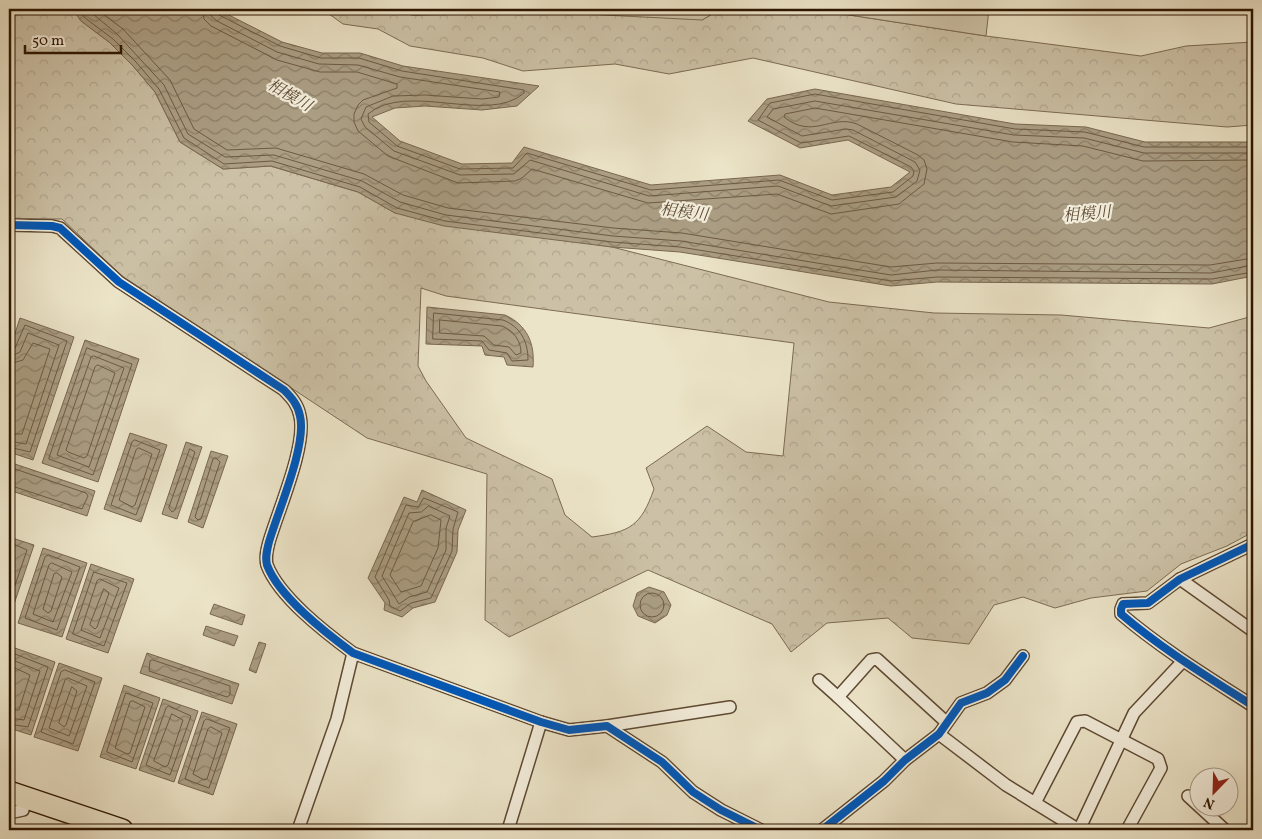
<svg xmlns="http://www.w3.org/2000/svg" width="1262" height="839" font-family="Vollkorn,'Noto Serif JP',serif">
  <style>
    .forest { fill: url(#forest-crowns); stroke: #7c6b53; fill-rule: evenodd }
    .garden { fill: #ccc1a6; stroke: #7c6b53 }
    .water { fill: url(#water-waves); stroke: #79674f }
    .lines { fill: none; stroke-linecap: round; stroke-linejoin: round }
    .shore { stroke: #6c5a42; stroke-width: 1 }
    .street-casing { stroke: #5d4932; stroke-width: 14 }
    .highway-casing { stroke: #2d1500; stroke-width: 24 }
    .street { stroke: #f3eddb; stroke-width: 11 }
    .highway { stroke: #ece4c8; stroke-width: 21 }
    .cycleway-casing { stroke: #f3eddb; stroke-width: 11 }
    .cycleway { stroke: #0057b8; stroke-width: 8 }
    .labels { text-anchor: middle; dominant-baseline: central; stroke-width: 4.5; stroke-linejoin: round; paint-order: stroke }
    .water-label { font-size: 16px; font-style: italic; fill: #5f4c35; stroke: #f3eddb }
  </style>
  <defs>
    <pattern id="forest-crowns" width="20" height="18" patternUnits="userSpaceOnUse" patternTransform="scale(1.25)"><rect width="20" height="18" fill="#ccc1a6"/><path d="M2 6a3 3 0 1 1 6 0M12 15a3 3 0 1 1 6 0" fill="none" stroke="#b0a58d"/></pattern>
    <pattern id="water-waves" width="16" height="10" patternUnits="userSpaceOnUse" patternTransform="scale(1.25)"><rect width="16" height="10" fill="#ab9e84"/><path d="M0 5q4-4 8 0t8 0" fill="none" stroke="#8c806a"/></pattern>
  </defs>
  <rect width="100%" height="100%" fill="#ece4c8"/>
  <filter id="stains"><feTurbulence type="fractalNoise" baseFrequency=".004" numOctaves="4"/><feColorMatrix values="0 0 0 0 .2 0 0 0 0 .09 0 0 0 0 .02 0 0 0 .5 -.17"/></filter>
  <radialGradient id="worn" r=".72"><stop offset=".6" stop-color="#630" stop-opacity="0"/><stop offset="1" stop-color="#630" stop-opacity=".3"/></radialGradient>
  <g class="forest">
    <path d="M9 9H73L81 21 109 42 133 66 155 92 180 142 223 169 270 166 358 192 395 213 612 247 829 302 934 313 1061 315 1209 328 1253 316V532L1227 546 1181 564 1147 591 1091 598 1055 608 1023 597 994 605 969 644 912 638 888 618 827 623 791 652 772 624 648 570 509 637 485 620 487 474 367 438 122 276 62 219H9ZM421 288 446 296 794 343 783 456 746 452 707 426 646 468 654 489C641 526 630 532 592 537L565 515 552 479 466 438 426 381 418 366Z"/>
    <path d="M322 9H394L412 15 565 13 678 18 685 9 702 20 721 9H810L986 36 1141 56 1186 46 1253 42V125L1227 127 956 104 753 58 669 74 615 64 523 71 483 58 410 46 378 29 343 24Z"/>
  </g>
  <g class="garden">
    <path d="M394 9H721L702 20 565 13 412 15Z"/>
    <path d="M810 9H989L986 36Z"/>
  </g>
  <g class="water">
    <path d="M73 9H217L282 42 322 53H360L403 66 539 86 517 106 482 110 425 106 395 108 372 117 400 141 462 164 512 163 524 147 651 185 780 175 832 195 891 187 910 172 848 140 800 148 748 121 767 99 815 89 1015 124 1086 127 1145 142H1253V276L1212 284 937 282 891 286 680 252 612 247 444 226 395 213 358 192 271 166 223 169 180 142 155 92 133 66 109 42 81 21Z"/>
    <path d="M427 307 505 315C527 325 535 343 533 367L507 365 504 357 485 355 482 346 426 344Z"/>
    <path d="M20 318 74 337 33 460 9 452V352Z"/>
    <path d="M85 340 139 359 98 482 42 463Z"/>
    <path d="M130 433 167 445 141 522 104 509Z"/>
    <path d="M186 442 202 447 177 519 162 514Z"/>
    <path d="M211 451 228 456 203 528 188 522Z"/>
    <path d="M9 462 95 491 87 516 9 490Z"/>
    <path d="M422 490 466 510 458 530 457 552 435 602 413 608 402 617 384 610 385 603 368 578 404 497 417 502Z"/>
    <path d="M9 537 34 545 9 619Z"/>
    <path d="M43 548 87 563 62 637 18 623Z"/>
    <path d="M91 564 134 579 108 653 66 639Z"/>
    <path d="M649 587 664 592 671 605 667 615 655 623 638 616 633 606 637 593Z"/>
    <path d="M214 604 245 615 242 625 210 614Z"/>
    <path d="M206 626 238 636 234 646 203 635Z"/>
    <path d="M259 642 266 644 256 673 249 670Z"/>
    <path d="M12 647 55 662 31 735 9 728V656Z"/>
    <path d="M147 653 239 684 232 704 140 673Z"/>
    <path d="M59 663 102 678 78 751 34 737Z"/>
    <path d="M124 685 160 698 136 769 100 757Z"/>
    <path d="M163 699 198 711 174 782 139 770Z"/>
    <path d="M202 712 237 724 213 795 178 783Z"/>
  </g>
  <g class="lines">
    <g class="shore">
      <path d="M79 9 85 18 113 39 136 62 159 89 184 138 224 164 272 161 360 187 397 208 445 221 612 242 680 247 891 281 937 277 1212 279 1253 272"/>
      <path d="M87 9 117 34 164 85 188 134 225 157 274 155 362 181 400 202 446 215 613 236 681 241 891 275 937 270 1211 273 1253 265"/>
      <path d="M96 9 123 29 170 80 194 129 227 150 276 148 364 174 403 195 448 208 613 228 682 233 891 267 937 263 1210 265 1253 258"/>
      <path d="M202 9 204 19 211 26 277 60 320 72H357L397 84V88L363 100 358 105 354 114V122L358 131 388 156 458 183 515 181 522 178 532 169 648 203 777 194 831 214 899 204 924 184 927 169 924 160 918 155 857 124C830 114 813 140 784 117L785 114 815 108 1013 142 1083 146 1143 161 1253 160"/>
      <path d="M210 9 211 16 217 21 277 52 319 64 358 65 400 77 500 92 499 97 482 99 425 95 393 96 366 107 361 119 365 127 394 151 460 175 514 174 530 160 649 196 778 186 831 206 896 197 917 181 920 170 915 162 853 130 846 129 802 136 767 117 773 109 815 101 1014 135 1084 138 1144 153H1253"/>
      <path d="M216 9 219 15 280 46 321 58H359L402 71 524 90V93C488 125 407 81 368 114L369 122 397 146 460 169 513 168 527 153 651 190 779 180 832 200 893 192 913 176 914 171 911 167 849 136 801 143 758 120 770 103 815 94 1015 129 1085 132 1144 147H1253"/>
      <path d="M434 313 503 320C521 327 528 342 528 360L512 361 507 353 489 350 482 341 433 339Z"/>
      <path d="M440 320 502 326C514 331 521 341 521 353L516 355 509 347 494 345 484 336 440 333Z"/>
      <path d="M87 348 132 364 93 475 49 459Z"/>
      <path d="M9 350 15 348 25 325 67 341 30 452 9 447"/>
      <path d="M94 356 124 368 89 467 57 455 91 357Z"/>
      <path d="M9 357 20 352 28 333 59 345 26 444 9 441"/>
      <path d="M9 364 23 360 33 343 50 349 22 434H9"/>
      <path d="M98 365 115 373 87 456 84 458 68 452 66 450 95 367Z"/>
      <path d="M135 440 160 450 136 515 111 505 132 442Z"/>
      <path d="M139 448 152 454 135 505 132 507 119 500 136 450Z"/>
      <path d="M190 449 195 452 175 510 172 512 169 508Z"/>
      <path d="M216 458 220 462 201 519 198 520 195 517 213 459Z"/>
      <path d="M9 467 86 493 88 496 82 509 9 485"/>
      <path d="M424 498 458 512 453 529 452 551 431 598 411 603 400 611 390 606 389 600 375 577 406 505 418 507Z"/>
      <path d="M429 506 450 516 446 528V550L427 592 409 597 399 604 382 576 409 513 421 512Z"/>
      <path d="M431 515 441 520 438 548 421 586 401 592 390 575 413 522Z"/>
      <path d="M9 542 27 550 9 603"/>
      <path d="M49 555 80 567 57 630 25 618 45 557Z"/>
      <path d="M52 563 72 572 53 622 33 614 49 565Z"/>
      <path d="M94 572 127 583 104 646 73 634Z"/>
      <path d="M57 573 62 577 51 611 48 613 43 609 54 574Z"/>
      <path d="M100 579 119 588 100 638 81 630 97 581Z"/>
      <path d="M104 589 109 593 97 627 95 629 90 625Z"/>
      <circle cx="652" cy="605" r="12"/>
      <path d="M9 655 15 654 48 667 28 727 9 724"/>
      <path d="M153 660 230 686V695L227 697 149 671 150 661Z"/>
      <path d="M9 661H15L40 671 24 720 9 718"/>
      <path d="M9 669 15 668 30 675 19 710H9"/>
      <path d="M65 670 95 682 73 744 41 732 61 672Z"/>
      <path d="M68 678 87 686 69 736 49 728 65 680Z"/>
      <path d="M72 687 77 691 66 725 64 727 59 723Z"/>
      <path d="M126 693 153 703 132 762 107 752Z"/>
      <path d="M133 701 145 707 130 753 127 754 115 748 130 702Z"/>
      <path d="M169 706 191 716 170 775 146 765 166 708Z"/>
      <path d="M172 714 183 720 168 765 165 767 154 761Z"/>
      <path d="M207 719 230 728 209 788 185 779 204 721Z"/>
      <path d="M211 727 222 733 207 779 204 780 193 774 208 729Z"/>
    </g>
    <defs>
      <g id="street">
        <path d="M9 225 52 226 60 228 119 282 284 390C292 398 298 405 300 416 307 445 278 511 269 542 267 550 265 557 267 565 279 597 326 633 353 653L541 722 569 730 607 726 662 762 693 792 721 810 761 830"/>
        <path d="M1253 544 1180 579 1148 603 1123 604 1121 609V614C1162 649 1208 677 1253 706"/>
        <path d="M1180 579 1253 631"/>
        <path d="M819 680 838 697"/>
        <path d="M607 726 730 707"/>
        <path d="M939 734 1006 785 1079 830"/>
        <path d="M905 760 838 697 871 660 877 659 946 722"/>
        <path d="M1188 796 1225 830"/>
        <path d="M1035 803 1077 722 1085 721 1158 759 1161 768 1127 830"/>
        <path d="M9 813 23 810 26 798"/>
        <path d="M298 830 337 719 353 653"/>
        <path d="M508 830 541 722"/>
        <path d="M822 830 884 781 905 760 939 734 961 703 987 693 1005 680 1023 656"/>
        <path d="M1079 830 1134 713 1183 661"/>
      </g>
      <path id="highway" d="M9 792 122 830"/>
    </defs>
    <use href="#street" class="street-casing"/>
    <use href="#highway" class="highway-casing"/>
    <use href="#street" class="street"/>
    <use href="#highway" class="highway"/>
    <defs>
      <g id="cycleway">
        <path d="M9 225 52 226 60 228 119 282 284 390C292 398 298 405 300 416 307 445 278 511 269 542 267 550 265 557 267 565 279 597 326 633 353 653L541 722 569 730 607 726 662 762 693 792 721 810 761 830"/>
        <path d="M1253 544 1180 579 1148 603 1123 604 1121 609V614C1162 649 1208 677 1253 706"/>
        <path d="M822 830 884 781 905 760 939 734 961 703 987 693 1005 680 1023 656"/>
      </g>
    </defs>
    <use href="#cycleway" class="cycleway-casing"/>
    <use href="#cycleway" class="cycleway"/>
  </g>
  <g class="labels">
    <g class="water-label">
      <text transform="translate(289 96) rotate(30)">相模川</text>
      <text transform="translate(684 213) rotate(7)">相模川</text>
      <text transform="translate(1087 215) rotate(-5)">相模川</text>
    </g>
  </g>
  <rect width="1262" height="839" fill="none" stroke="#ece4c8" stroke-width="30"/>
  <rect x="10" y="10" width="1242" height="819" fill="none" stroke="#2d1500" stroke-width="2.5"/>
  <rect x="15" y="15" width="1232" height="809" fill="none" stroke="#2d1500"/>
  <g transform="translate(1214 792) rotate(203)"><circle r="24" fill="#f3eddb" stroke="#a49783"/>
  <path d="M0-4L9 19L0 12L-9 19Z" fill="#8f2418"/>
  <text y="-8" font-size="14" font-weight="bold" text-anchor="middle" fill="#2d1500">N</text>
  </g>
  <path d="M25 45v8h96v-8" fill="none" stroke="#2d1500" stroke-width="2.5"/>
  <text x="32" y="45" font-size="15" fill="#2d1500" stroke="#f3eddb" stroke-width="4" paint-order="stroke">50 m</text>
  <rect width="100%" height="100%" filter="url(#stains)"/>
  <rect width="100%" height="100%" fill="url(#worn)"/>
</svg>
